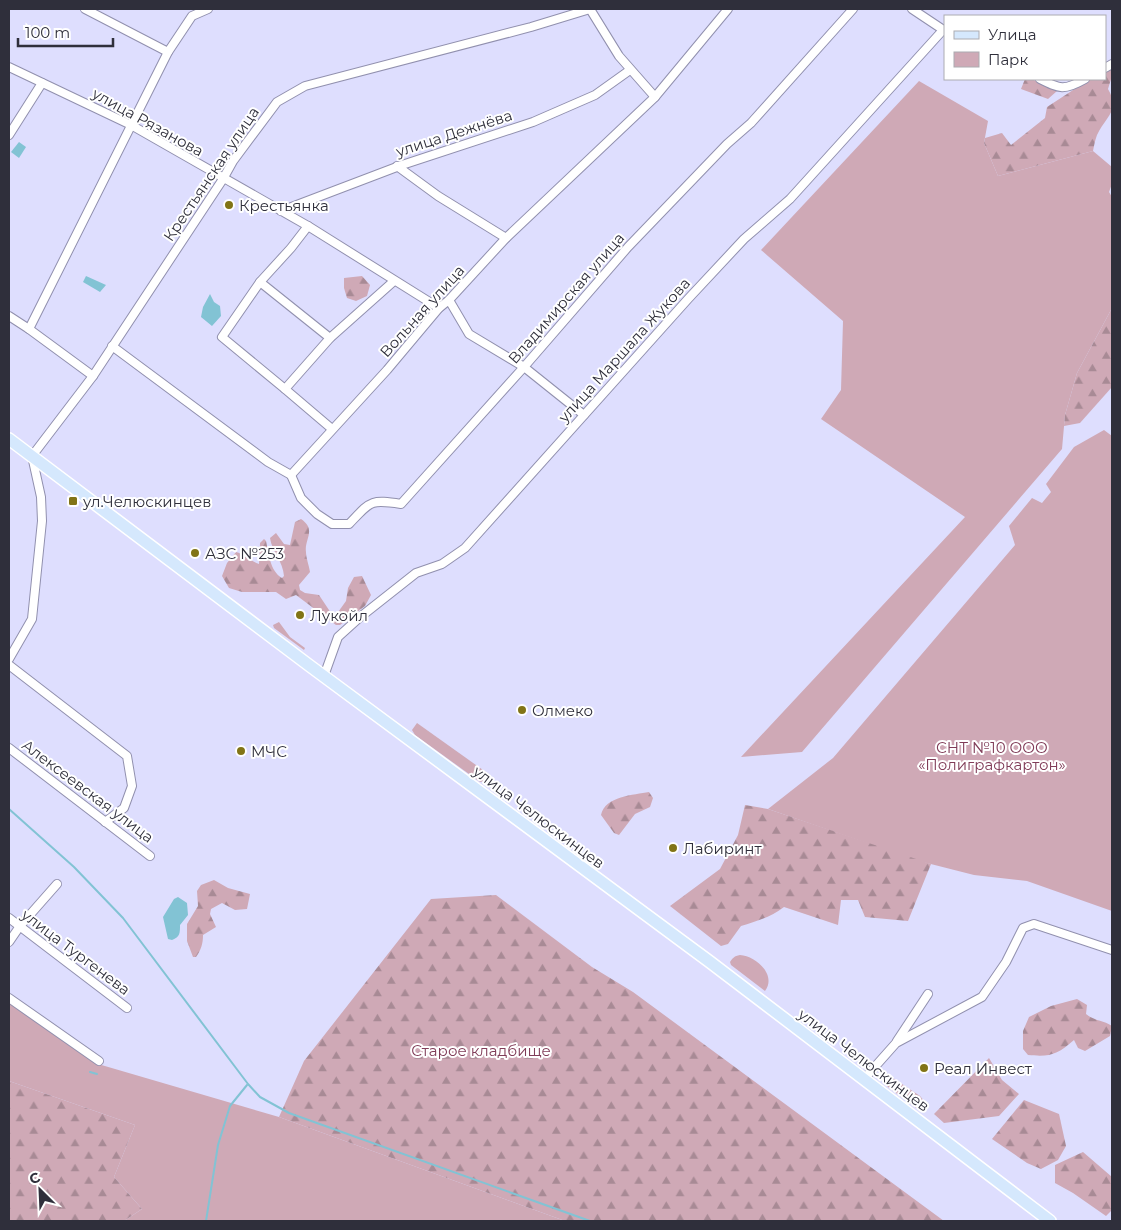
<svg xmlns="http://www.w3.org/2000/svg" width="1121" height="1230" font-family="Montserrat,sans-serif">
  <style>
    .green { fill: #cfa9b6 }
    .forest { fill: url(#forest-firs) }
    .water { fill: #82c3d4 }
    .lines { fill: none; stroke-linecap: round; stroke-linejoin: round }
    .stream { stroke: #82c3d4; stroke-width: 2 }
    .minor-casing { stroke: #9190ae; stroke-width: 10 }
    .primary-casing { stroke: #fff; stroke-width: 14 }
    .minor { stroke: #fff; stroke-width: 8 }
    .primary { stroke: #d5e8fd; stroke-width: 11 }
    .poi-dot { fill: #817416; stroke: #fff; stroke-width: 2 }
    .labels { text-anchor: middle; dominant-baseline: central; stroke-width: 4; stroke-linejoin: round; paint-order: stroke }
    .street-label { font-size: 15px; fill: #2f2f3b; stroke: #fff }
    .poi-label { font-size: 15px; fill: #2f2f3b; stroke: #fff; text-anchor: start }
    .park-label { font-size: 15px; fill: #803c58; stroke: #fff }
  </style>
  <defs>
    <pattern id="forest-firs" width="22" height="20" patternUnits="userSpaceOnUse" patternTransform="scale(1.25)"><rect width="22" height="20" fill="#cfa9b6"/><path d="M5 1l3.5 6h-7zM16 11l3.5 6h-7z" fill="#a88a95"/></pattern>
  </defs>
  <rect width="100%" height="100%" fill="#dedefe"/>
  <g class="green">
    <path d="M919 81 988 121 984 143 998 176 1093 151 1112 167V184L1109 192 1112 197V308L1077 373 1065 415 1062 449 802 752 741 757 965 517 821 419 841 390 843 321 761 250Z"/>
    <path d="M1104 430 1112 436V911L1027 881 974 875 919 861 768 809 833 758 1015 545 1009 526 1032 498 1042 503 1051 492 1046 484 1074 447Z"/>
    <path d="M279 622 290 637 305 648 304 650 274 628 273 625Z"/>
    <path d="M417 723 490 775 485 781 480 782 415 735 412 730Z"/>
    <path d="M740 955C756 956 777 975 765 991L731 965 730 962C733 958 734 956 740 955Z"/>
    <path d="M9 1001 98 1064 279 1117 565 1221H124L142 1209 114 1177 135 1125 9 1081Z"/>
    <path d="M893 1078 920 1096 924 1101 923 1106 918 1109 916 1108 884 1084 887 1080Z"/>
  </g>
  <g class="forest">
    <path d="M1112 68V76L1108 89C1121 111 1105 117 1097 135 1095 140 1094 146 1093 151L998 176 984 143 985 138 1002 133 1011 145 1045 118 1047 107 1090 79H1105V70Z"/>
    <path d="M1025 79H1032L1057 91 1048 99 1021 89Z"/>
    <path d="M362 276 370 285 367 296 356 301 347 298 344 288V278Z"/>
    <path d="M1112 308V387L1080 423 1064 426 1065 415 1077 373Z"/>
    <path d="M301 519C317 530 304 539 306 552 306 558 309 565 310 572L299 585 300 590 305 593 319 595 331 613 336 615 346 601 348 588 354 577 362 576 371 595 365 606 340 625H336L296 595 286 599 276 592H242L229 588 222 576 227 563 236 552C244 554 249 560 259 564L260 543 264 539 266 541C269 554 270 571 282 578L284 576C283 561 272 552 270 538L276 533 284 544 290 545 295 522Z"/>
    <path d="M649 792 653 798 650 807 635 814 619 835 614 833 601 815C605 796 634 795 649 792Z"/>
    <path d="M745 805 768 809 931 864 908 921 865 917 858 900H841L838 925 784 907C771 917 757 921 741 926L728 944 721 946 670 906 720 869 738 835Z"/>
    <path d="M214 880 228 888 250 894 247 909 235 910 222 903 211 909 210 914 216 927 203 935C203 944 201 950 196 957H193L187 941V924L198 906 197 891 201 885Z"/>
    <path d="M496 895 592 967 633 992 944 1221H565L279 1117 304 1061 431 899Z"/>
    <path d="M1077 999 1087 1005 1086 1014C1094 1021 1103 1020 1112 1026L1110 1036 1085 1051 1078 1048 1074 1040C1057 1055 1050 1057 1028 1055L1023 1049V1031L1029 1017 1051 1006Z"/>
    <path d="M989 1058 1002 1080 1019 1094 999 1116 944 1123 934 1114Z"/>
    <path d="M9 1081 135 1125 114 1177 142 1209 124 1221 9 1220Z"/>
    <path d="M1024 1100 1059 1114 1066 1146 1058 1160 1041 1169 1027 1163 992 1139Z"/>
    <path d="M1083 1152 1112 1177V1210L1106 1216 1073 1193 1055 1183V1165Z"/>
  </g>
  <g class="water">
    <path d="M19 142 26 147 19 158 11 152Z"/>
    <path d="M86 276 106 285 100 292 83 282Z"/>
    <path d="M210 294 214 302 220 306 221 316 212 326 201 317 203 307Z"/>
    <path d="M178 897 187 903 188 915 180 925C180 933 180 937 172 940L168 939 163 917 174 899Z"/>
  </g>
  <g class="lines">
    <g class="stream">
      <path d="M9 809 74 867 123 918 248 1084 260 1097 289 1113 590 1221"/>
      <path d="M90 1072 97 1074"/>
      <path d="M206 1221 218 1145 230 1106 247 1085"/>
    </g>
    <defs>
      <g id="minor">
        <path d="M85 9 168 52"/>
        <path d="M912 9 945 31"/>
        <path d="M9 67 131 125 308 226 439 308 441 306"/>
        <path d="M1105 68 1112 64"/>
        <path d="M1040 79C1060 89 1064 91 1085 79"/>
        <path d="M9 135 42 83"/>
        <path d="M397 166 438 196 506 238"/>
        <path d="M281 211 402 165 533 122 595 95 630 70"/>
        <path d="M308 226 291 248 260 282 330 338"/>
        <path d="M260 282 222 337 285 389 330 338 394 281"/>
        <path d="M449 300 469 334 524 367 584 415"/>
        <path d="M9 316 29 329 93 376"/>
        <path d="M29 329 168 52 192 16 208 9"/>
        <path d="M112 346 268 462 291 475 387 370 439 308 449 300 506 238 655 97 728 9"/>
        <path d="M285 389 332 429"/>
        <path d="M291 475 301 498 317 514 332 524H349C371 501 370 499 401 504L524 367 628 247 727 144 751 123 853 9"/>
        <path d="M9 659 32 619 42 521 41 497 32 456 93 376 223 179 233 161 277 102 305 86 531 27 590 9 619 56 655 97"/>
        <path d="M9 665 127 756 132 786 124 808 105 822"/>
        <path d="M324 676 338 637 359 618 416 573 442 564 465 548 688 299 744 239 790 199 943 30"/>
        <path d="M9 748 150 856"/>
        <path d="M9 918 127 1008"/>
        <path d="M9 942 20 926 57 884"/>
        <path d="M9 998 99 1061"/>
        <path d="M897 1041 928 994"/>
        <path d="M864 1079 896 1043 982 997 1006 962 1023 928 1034 924 1112 950"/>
      </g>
      <path id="primary" d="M9 439 310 666 710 962 1050 1221"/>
    </defs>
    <use href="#minor" class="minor-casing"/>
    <use href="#primary" class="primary-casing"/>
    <use href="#minor" class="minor"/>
    <use href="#primary" class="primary"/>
  </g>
  <g class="poi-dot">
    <circle cx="229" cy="205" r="5"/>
    <rect x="68" y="496" width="10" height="10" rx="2.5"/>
    <circle cx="195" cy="553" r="5"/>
    <circle cx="300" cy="615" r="5"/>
    <circle cx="522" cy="710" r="5"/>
    <circle cx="241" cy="751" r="5"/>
    <circle cx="673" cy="848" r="5"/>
    <circle cx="924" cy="1068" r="5"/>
  </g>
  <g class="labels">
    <g class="street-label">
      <text transform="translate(148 122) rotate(29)">улица Рязанова</text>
      <text transform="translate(454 133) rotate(-18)">улица Дежнёва</text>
      <text transform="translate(211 174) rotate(-56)">Крестьянская улица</text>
      <text transform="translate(566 298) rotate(-49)">Владимирская улица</text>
      <text transform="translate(422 311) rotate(-48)">Вольная улица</text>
      <text transform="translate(624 350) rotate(-48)">улица Маршала Жукова</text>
      <text transform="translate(88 791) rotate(37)">Алексеевская улица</text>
      <text transform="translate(539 817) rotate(37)">улица Челюскинцев</text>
      <text transform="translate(76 952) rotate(37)">улица Тургенева</text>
      <text transform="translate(864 1060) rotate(37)">улица Челюскинцев</text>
    </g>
    <g class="poi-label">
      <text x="239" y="205">Крестьянка</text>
      <text x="83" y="501">ул.Челюскинцев</text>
      <text x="205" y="553">АЗС №253</text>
      <text x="310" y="615">Лукойл</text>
      <text x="532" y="710">Олмеко</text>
      <text x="251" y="751">МЧС</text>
      <text x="683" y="848">Лабиринт</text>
      <text x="934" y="1068">Реал Инвест</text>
    </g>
    <g class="park-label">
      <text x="992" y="747">СНТ №10 ООО<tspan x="992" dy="17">«Полиграфкартон»</tspan></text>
      <text x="481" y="1050">Старое кладбище</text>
    </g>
  </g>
  <rect width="1121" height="1230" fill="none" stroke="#2f2f3b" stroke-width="20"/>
  <rect x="944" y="15" width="162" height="65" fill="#ffffff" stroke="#acacb1"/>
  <rect x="954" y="31" width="25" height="8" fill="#d5e8fd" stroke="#acacb1"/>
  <text x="988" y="40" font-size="15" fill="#2f2f3b">Улица</text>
  <rect x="954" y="52" width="25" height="15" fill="#cfa9b6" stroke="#acacb1"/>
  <text x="988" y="65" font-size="15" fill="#2f2f3b">Парк</text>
  <g transform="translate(40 1190) rotate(336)" stroke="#ffffff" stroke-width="4" paint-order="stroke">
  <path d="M0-4L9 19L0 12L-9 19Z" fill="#2f2f3b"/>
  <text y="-8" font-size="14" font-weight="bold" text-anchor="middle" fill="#2f2f3b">С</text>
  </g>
  <path d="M18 38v8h95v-8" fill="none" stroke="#2f2f3b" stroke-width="2.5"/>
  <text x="25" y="38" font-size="15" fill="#2f2f3b" stroke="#ffffff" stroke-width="4" paint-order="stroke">100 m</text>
</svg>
